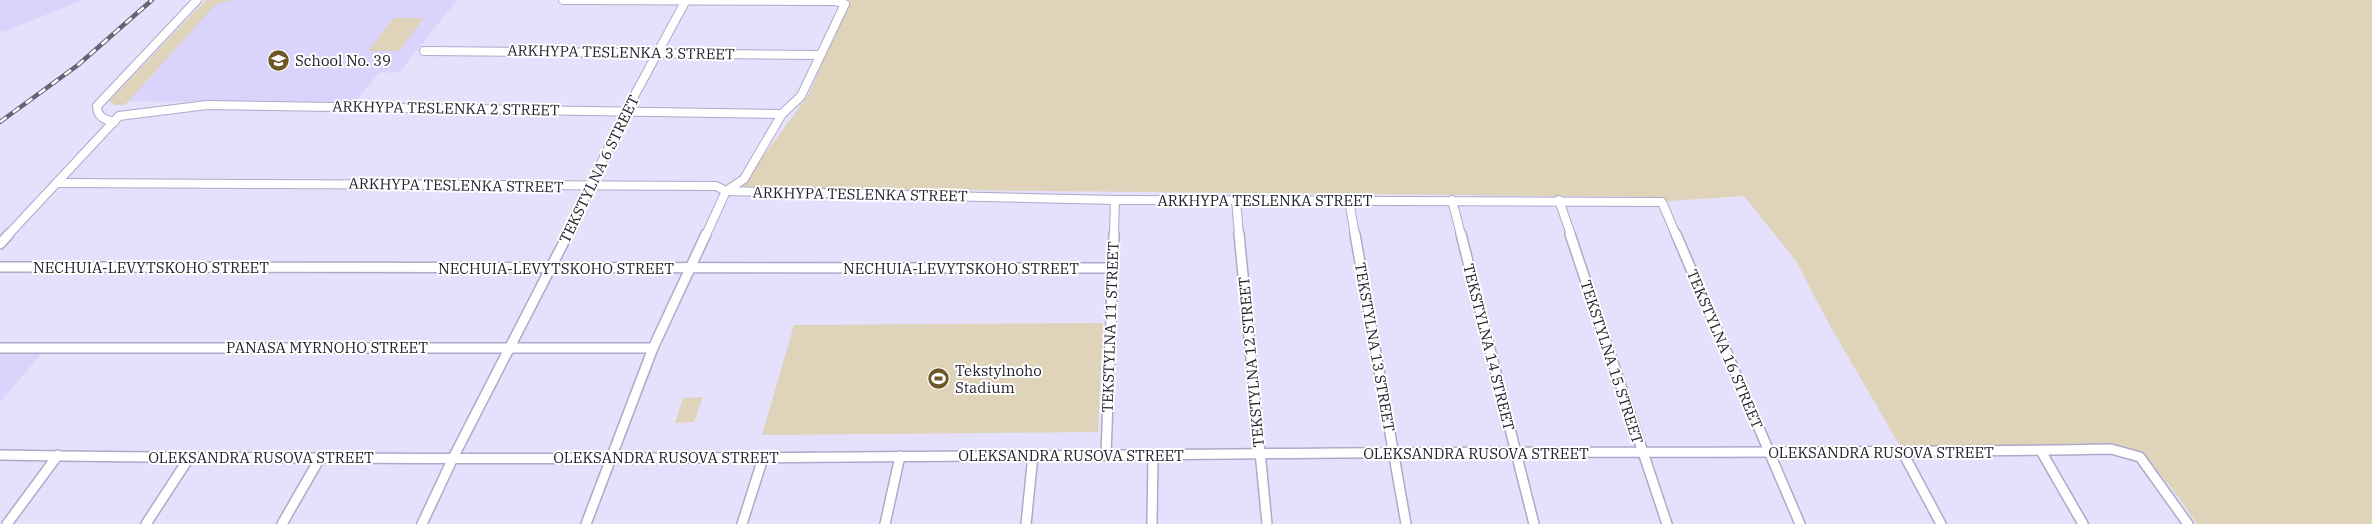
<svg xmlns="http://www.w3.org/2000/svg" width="2372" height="524" font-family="'IBM Plex Serif',serif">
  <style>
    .built { fill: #dad4fc }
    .green { fill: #dfd3ba }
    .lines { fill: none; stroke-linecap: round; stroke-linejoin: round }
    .minor-far1-casing { stroke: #aea9c9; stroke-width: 10 }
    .minor-casing { stroke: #aea9c9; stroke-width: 12 }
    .minor-far1 { stroke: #fff; stroke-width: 8 }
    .minor { stroke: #fff; stroke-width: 9 }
    .rail-casing { stroke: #666374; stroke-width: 4.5 }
    .rail { stroke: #fff; stroke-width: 2.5; stroke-dasharray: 8; stroke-linecap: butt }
    .labels { text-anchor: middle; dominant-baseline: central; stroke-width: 4; stroke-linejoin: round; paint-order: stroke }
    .street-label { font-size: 15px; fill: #24222e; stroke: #fff }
    .poi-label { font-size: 15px; fill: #24222e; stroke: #fff; text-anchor: start }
  </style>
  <rect width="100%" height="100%" fill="#e5e1fc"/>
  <g class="built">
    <path d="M0 0H83L4 32 0 31Z"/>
    <path d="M206 0H457L400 72 379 73 354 103 109 101Z"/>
    <path d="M0 353H42L0 402Z"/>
  </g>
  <g class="green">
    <path d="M206 0H231L215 5 125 105H114L109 101Z"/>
    <path d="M850 0H2372V524H2197C2179 497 2152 456 2120 446H1900L1829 324 1796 261 1744 196 1669 201 1660 197 740 188 809 94Z"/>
    <path d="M394 18H424L399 51H368Z"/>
    <path d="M1103 323 1098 432 762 435 794 325Z"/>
    <path d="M703 397 694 422 675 423 683 398Z"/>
  </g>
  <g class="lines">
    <defs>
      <g id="minor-far1">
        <path d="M563 0 835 1 845 4 801 96 782 114 744 179 726 191 706 235"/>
        <path d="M424 51 818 55"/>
        <path d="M114 122C105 120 97 117 97 106L197 0"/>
        <path d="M58 183 716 186 726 191 1115 200 1662 202 1676 235"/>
        <path d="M1236 200 1239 235"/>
        <path d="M1349 200 1355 235"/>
        <path d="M1452 200 1461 235"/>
        <path d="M1559 200 1571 235"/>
        <path d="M8 235 119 116 207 105 782 114"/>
        <path d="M567 235 626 111 685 2"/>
        <path d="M1114 235 1115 200"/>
      </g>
      <g id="minor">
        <path d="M1239 234 1267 524"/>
        <path d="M1355 234 1406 524"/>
        <path d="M1461 234 1534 524"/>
        <path d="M1570 234 1667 524"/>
        <path d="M1676 234 1800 524"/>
        <path d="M0 244 9 234"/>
        <path d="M0 267 1112 268"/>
        <path d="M0 348H653"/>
        <path d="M2041 451 2083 524"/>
        <path d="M1903 453 1941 524"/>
        <path d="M0 455C445 462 891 457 1337 453 1595 451 1853 454 2111 449L2140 457 2188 524"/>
        <path d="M1106 455 1114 234"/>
        <path d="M7 524 58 455"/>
        <path d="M146 524 189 458"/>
        <path d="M282 524 320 458"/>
        <path d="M422 524 453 458 568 234"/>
        <path d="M586 524 653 348 706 234"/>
        <path d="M742 524 763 458"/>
        <path d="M885 524 900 456"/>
        <path d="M1026 524 1033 455"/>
        <path d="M1152 524 1153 455"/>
      </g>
    </defs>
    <use href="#minor-far1" class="minor-far1-casing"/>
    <use href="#minor" class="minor-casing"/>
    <use href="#minor-far1" class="minor-far1"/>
    <use href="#minor" class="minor"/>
    <defs>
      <path id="rail" d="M0 122 78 65 152 0"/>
    </defs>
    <use href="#rail" class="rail-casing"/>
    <use href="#rail" class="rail"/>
  </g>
  <defs>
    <symbol id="school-disc" viewBox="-11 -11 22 22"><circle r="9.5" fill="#6d5726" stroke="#fff"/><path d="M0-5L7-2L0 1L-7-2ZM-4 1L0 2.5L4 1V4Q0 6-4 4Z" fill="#fff"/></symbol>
    <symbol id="stadium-disc" viewBox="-11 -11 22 22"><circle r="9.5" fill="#6d5726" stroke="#fff"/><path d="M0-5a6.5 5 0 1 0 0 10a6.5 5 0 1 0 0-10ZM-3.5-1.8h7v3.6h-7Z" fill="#fff"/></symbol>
  </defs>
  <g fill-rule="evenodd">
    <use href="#school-disc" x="266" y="48" width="25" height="25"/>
    <use href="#stadium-disc" x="926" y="366" width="25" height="25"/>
  </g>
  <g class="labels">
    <g class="street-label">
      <text transform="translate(621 52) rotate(1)">ARKHYPA TESLENKA 3 STREET</text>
      <text transform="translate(446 108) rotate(1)">ARKHYPA TESLENKA 2 STREET</text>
      <text transform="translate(599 169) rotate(-64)">TEKSTYLNA 6 STREET</text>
      <text transform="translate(456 185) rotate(1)">ARKHYPA TESLENKA STREET</text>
      <text transform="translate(860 194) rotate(1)">ARKHYPA TESLENKA STREET</text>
      <text x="1265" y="200">ARKHYPA TESLENKA STREET</text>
      <text x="151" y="267">NECHUIA-LEVYTSKOHO STREET</text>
      <text x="556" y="268">NECHUIA-LEVYTSKOHO STREET</text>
      <text x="961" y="268">NECHUIA-LEVYTSKOHO STREET</text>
      <text transform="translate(1110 327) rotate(-88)">TEKSTYLNA 11 STREET</text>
      <text x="327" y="347">PANASA MYRNOHO STREET</text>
      <text transform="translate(1375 347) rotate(80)">TEKSTYLNA 13 STREET</text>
      <text transform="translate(1489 347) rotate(76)">TEKSTYLNA 14 STREET</text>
      <text transform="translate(1725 349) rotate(67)">TEKSTYLNA 16 STREET</text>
      <text transform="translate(1251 362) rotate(-95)">TEKSTYLNA 12 STREET</text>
      <text transform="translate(1612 362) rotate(72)">TEKSTYLNA 15 STREET</text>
      <text x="1881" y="452">OLEKSANDRA RUSOVA STREET</text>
      <text x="1476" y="453">OLEKSANDRA RUSOVA STREET</text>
      <text x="1071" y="455">OLEKSANDRA RUSOVA STREET</text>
      <text x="261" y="457">OLEKSANDRA RUSOVA STREET</text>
      <text x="666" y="457">OLEKSANDRA RUSOVA STREET</text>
    </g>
    <g class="poi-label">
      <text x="295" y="60">School No. 39</text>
      <text x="955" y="370">Tekstylnoho<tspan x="955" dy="17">Stadium</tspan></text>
    </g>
  </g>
</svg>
